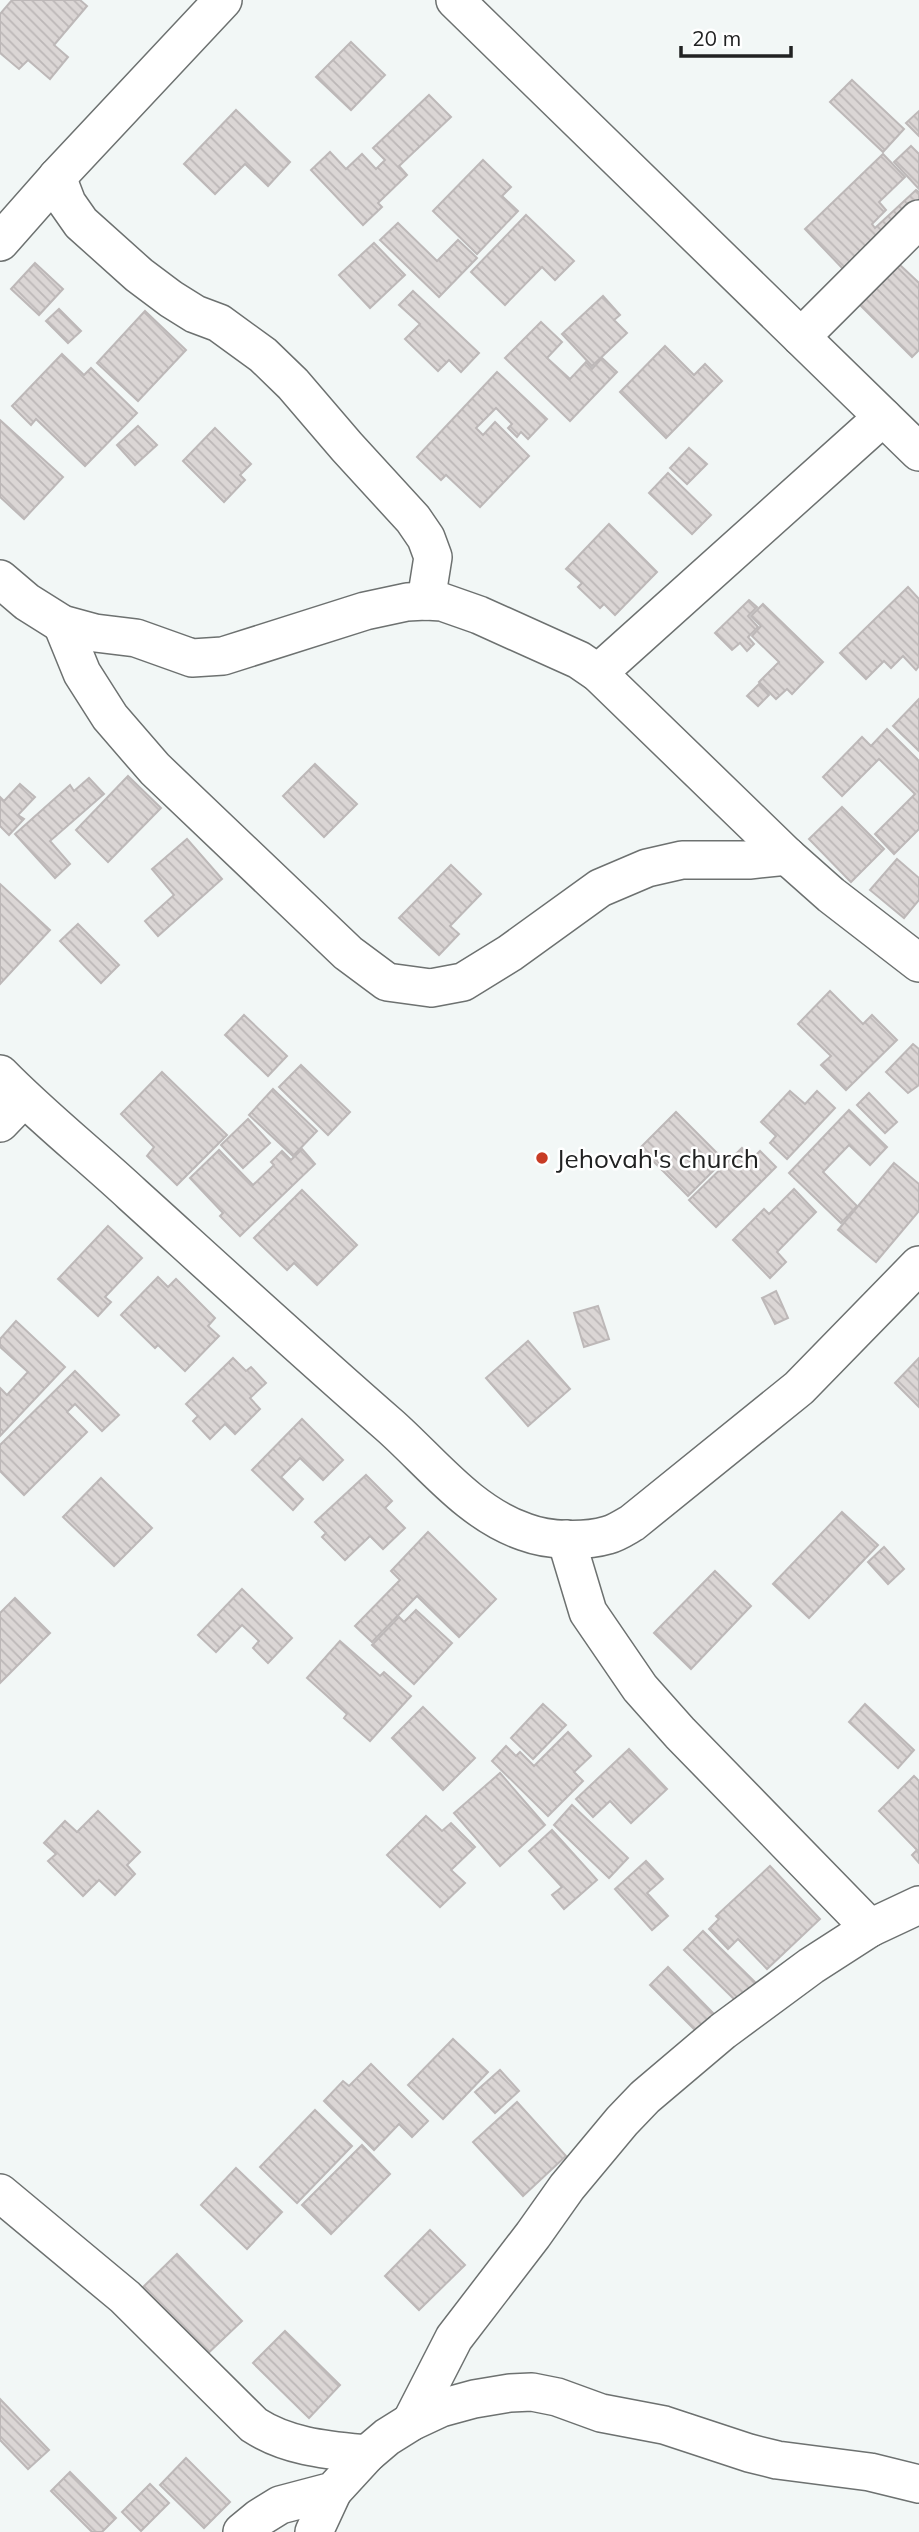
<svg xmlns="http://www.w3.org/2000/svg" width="919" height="2532" font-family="Mulish,sans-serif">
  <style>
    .building { fill: url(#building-back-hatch); stroke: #bdb8b8; stroke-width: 2 }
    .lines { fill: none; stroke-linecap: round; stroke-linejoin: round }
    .minor-casing { stroke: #6d7170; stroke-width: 40 }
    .minor { stroke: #fff; stroke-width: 37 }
    .poi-dot { fill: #c83c25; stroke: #fff; stroke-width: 2.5 }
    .labels { text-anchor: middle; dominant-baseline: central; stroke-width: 5; stroke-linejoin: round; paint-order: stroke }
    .poi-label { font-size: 26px; fill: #212222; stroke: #fff; text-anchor: start }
  </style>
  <defs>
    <pattern id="building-back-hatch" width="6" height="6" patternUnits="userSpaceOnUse" patternTransform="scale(1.75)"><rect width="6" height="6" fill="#dbd6d5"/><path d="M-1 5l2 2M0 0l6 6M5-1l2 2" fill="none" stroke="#bcb7b7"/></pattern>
  </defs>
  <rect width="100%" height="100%" fill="#f2f7f6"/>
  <g class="building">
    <path d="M12 0H80L87 6 54 45 68 57 50 79 28 60 19 69 0 53V14Z"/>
    <path d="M351 42 385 75 351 110 316 77Z"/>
    <path d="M852 80 904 129 883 152 830 102Z"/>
    <path d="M429 95 451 117 399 166 407 175 378 203 382 207 363 225 311 170 330 152 346 169 362 154 376 169 385 160 373 148Z"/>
    <path d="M236 110 290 162 268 186 245 164 215 194 184 164Z"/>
    <path d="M919 111V136L906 123Z"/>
    <path d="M911 146 919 154V189L894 162Z"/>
    <path d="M883 154 905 177 879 202 886 210 872 224 875 228 916 190 919 192V237L863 290 805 229Z"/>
    <path d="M483 160 511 187 502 196 518 211 477 254 433 211Z"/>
    <path d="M526 215 574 261 555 280 542 267 505 305 471 272Z"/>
    <path d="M398 223 437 261 458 240 477 258 439 297 380 240Z"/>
    <path d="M374 243 405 275 370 308 339 275Z"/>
    <path d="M35 263 63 289 39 315 11 289Z"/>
    <path d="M900 265 919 283V350L912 357 860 305Z"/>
    <path d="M413 291 479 353 461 372 449 360 438 371 405 339 420 324 399 305Z"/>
    <path d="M603 296 620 315 614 320 627 333 592 366 562 334Z"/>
    <path d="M59 309 81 331 68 343 46 321Z"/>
    <path d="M145 311 186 350 138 401 97 363Z"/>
    <path d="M541 322 562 342 547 358 570 379 586 362 592 369 602 358 617 372 570 421 505 358Z"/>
    <path d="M665 346 694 375 705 364 722 381 666 438 620 392Z"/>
    <path d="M62 354 84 375 91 368 137 413 85 466 36 419 31 425 12 406Z"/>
    <path d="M497 372 547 419 528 439 521 432 517 437 508 428 512 424 496 408 476 428 483 435 495 422 529 456 480 507 446 475 441 480 417 457Z"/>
    <path d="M0 420 63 477 24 519 0 497Z"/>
    <path d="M138 426 157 445 135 465 117 445Z"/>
    <path d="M215 428 251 464 240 475 245 480 224 502 183 461Z"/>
    <path d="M689 448 707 464 687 484 670 468Z"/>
    <path d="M668 473 711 515 692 534 649 493Z"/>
    <path d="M609 524 657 572 615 615 604 604 600 608 578 587 582 583 566 569Z"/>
    <path d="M908 587 919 599V666L916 670 903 656 891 668 884 661 866 679 840 653Z"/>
    <path d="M749 600 757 607 748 616 758 627 748 637 754 644 747 651 740 643 732 650 715 633Z"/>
    <path d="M763 604 823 662 792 694 787 689 776 699 759 682 779 662 752 636 761 626 751 616Z"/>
    <path d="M759 684 769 695 758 706 747 696Z"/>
    <path d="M919 699V751L893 726Z"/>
    <path d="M887 729 919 761V829L894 854 875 834 915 794 879 759 842 796 823 777 862 737 871 746Z"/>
    <path d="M315 764 357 804 324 837 283 796Z"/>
    <path d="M128 776 161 808 108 862 76 830Z"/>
    <path d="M89 778 104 794 50 841 70 864 55 878 15 834 70 785 74 791Z"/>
    <path d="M20 784 35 797 18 815 24 819 9 835 0 826V797L4 801Z"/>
    <path d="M842 807 884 849 851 882 809 839Z"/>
    <path d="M187 839 222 879 158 936 145 921 174 895 152 869Z"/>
    <path d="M897 859 919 878V900L904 918 870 890Z"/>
    <path d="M451 865 481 894 450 926 459 934 439 955 399 918Z"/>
    <path d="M0 884 50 930 0 984Z"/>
    <path d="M78 924 119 965 101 983 60 941Z"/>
    <path d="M830 991 863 1024 872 1015 897 1040 846 1090 821 1065 831 1056 798 1024Z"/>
    <path d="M244 1015 287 1056 268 1076 225 1035Z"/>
    <path d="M913 1044 919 1049V1085L908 1093 886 1072Z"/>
    <path d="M301 1065 350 1112 328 1135 279 1087Z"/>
    <path d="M162 1072 227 1135 177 1185 147 1156 154 1147 121 1114Z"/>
    <path d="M273 1089 317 1131 293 1156 249 1115Z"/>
    <path d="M790 1091 805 1104 817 1091 835 1108 787 1159 770 1143 776 1136 761 1122Z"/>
    <path d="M869 1093 897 1122 885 1133 857 1105Z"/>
    <path d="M849 1110 887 1147 870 1165 849 1145 823 1172 857 1206 841 1223 789 1173Z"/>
    <path d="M676 1112 724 1160 688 1196 640 1148Z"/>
    <path d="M248 1119 270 1143 243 1168 221 1145Z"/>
    <path d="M742 1148 753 1158 760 1151 776 1167 716 1227 689 1200Z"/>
    <path d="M302 1149 315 1164 240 1236 220 1216 223 1213 190 1178 219 1150 253 1185 274 1165 271 1162 282 1151 291 1160Z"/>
    <path d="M894 1163 919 1184V1211L876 1262 838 1230Z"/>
    <path d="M794 1189 816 1212 777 1252 786 1262 770 1278 733 1240 764 1209 769 1214Z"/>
    <path d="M302 1190 357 1245 317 1285 294 1263 287 1270 254 1238Z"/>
    <path d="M108 1226 142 1258 105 1297 111 1302 98 1316 58 1279Z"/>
    <path d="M158 1277 168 1287 176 1279 215 1318 208 1326 219 1336 185 1371 158 1345 155 1348 121 1315Z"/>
    <path d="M776 1291 788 1318 775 1324 762 1298Z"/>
    <path d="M598 1306 609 1339 584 1347 574 1313Z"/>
    <path d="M16 1321 65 1367 0 1436V1388L7 1395 28 1372 0 1347V1339Z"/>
    <path d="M528 1341 570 1389 528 1426 486 1378Z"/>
    <path d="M233 1358 246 1371 251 1367 266 1383 250 1398 260 1409 235 1434 225 1424 210 1439 193 1421 198 1416 186 1404Z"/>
    <path d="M919 1358V1407L895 1383Z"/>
    <path d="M75 1371 119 1415 102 1431 75 1404 67 1412 87 1432 24 1495 0 1471V1445Z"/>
    <path d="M302 1419 343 1460 323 1480 300 1458 281 1477 303 1499 293 1510 252 1470Z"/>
    <path d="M366 1475 392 1501 385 1508 405 1528 383 1549 370 1536 345 1560 322 1537 326 1533 315 1522Z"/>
    <path d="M101 1478 152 1528 114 1566 63 1517Z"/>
    <path d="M842 1512 878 1545 809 1618 773 1584Z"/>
    <path d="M428 1532 496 1599 459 1637 417 1596 372 1642 355 1626 400 1580 391 1571Z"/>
    <path d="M884 1547 904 1569 888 1584 868 1562Z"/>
    <path d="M715 1571 751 1606 691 1669 654 1633Z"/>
    <path d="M242 1589 292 1638 268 1663 253 1648 259 1641 242 1625 216 1652 198 1635Z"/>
    <path d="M15 1598 50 1633 0 1683V1613Z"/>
    <path d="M416 1610 452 1643 414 1684 372 1645 399 1617 404 1622Z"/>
    <path d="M340 1641 380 1676 384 1672 411 1696 370 1741 344 1718 347 1714 307 1678Z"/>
    <path d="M543 1704 566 1725 533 1759 511 1738Z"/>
    <path d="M865 1704 914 1750 898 1768 849 1722Z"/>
    <path d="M423 1707 475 1758 443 1790 392 1738Z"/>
    <path d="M568 1732 591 1756 574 1772 583 1781 548 1816 492 1761 506 1746 516 1756 520 1752 534 1766Z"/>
    <path d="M629 1749 667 1789 631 1823 610 1801 593 1817 576 1799Z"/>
    <path d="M500 1773 545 1825 500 1866 454 1813Z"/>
    <path d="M914 1776 919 1781V1863L912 1855 917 1850 879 1811Z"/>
    <path d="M572 1805 628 1858 609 1878 554 1825Z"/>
    <path d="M98 1811 140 1852 127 1865 135 1874 115 1895 99 1880 83 1896 48 1861 56 1854 44 1843 65 1821 77 1832Z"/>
    <path d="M426 1816 442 1831 451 1823 475 1847 451 1870 465 1883 440 1907 387 1855Z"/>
    <path d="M552 1830 597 1880 564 1909 552 1895 562 1887 529 1851Z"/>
    <path d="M646 1861 663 1879 647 1893 668 1916 652 1930 615 1889Z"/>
    <path d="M770 1866 820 1919 767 1969 738 1939 728 1949 709 1929 719 1919 716 1916Z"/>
    <path d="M703 1931 756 1983 738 2003 684 1950Z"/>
    <path d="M668 1967 714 2014 696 2031 650 1985Z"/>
    <path d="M453 2039 488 2072 443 2119 408 2085Z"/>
    <path d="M371 2064 428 2121 412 2137 399 2124 374 2150 324 2101 343 2081 349 2086Z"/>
    <path d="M500 2070 519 2091 495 2113 475 2092Z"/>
    <path d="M517 2102 566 2156 523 2196 473 2142Z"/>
    <path d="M315 2110 352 2146 297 2203 260 2167Z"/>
    <path d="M362 2145 390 2174 331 2234 302 2205Z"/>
    <path d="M236 2168 282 2212 247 2249 201 2205Z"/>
    <path d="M430 2230 465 2265 419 2310 385 2276Z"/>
    <path d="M177 2254 242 2321 203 2358 138 2292Z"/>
    <path d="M285 2331 340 2385 309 2418 253 2363Z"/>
    <path d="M0 2399 49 2450 28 2469 0 2440Z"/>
    <path d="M186 2458 230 2502 204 2528 160 2485Z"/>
    <path d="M70 2472 116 2518 102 2532H92L51 2491Z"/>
    <path d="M150 2484 169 2503 141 2531 122 2512Z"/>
  </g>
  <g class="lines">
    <defs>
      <g id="minor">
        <path d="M455 0 919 452"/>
        <path d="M57 177 67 203 81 223 139 275 171 299 195 314 219 323 263 355 293 384 347 447 413 519 426 538 433 557 426 601"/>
        <path d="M0 242 60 174 223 0"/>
        <path d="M801 337 919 219"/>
        <path d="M0 579 27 602 62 624 95 633 136 638 192 658 223 656 365 611 407 602 426 601 442 602 479 615 579 660 598 673 787 856 831 895 919 963"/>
        <path d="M62 624 82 673 110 717 155 769 348 953 387 982 431 988 463 982 510 953 600 888 647 868 682 860H749L787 856"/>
        <path d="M598 673 883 417"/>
        <path d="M0 1074C42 1117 89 1154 133 1195 218 1272 302 1349 389 1425 431 1462 469 1513 525 1532 549 1541 584 1542 608 1535 616 1533 625 1527 632 1523L799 1388 919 1265"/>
        <path d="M0 1123 24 1098"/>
        <path d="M566 1539 588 1612 640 1688 680 1733 870 1928"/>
        <path d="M0 2193 125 2297 254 2425C288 2447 327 2450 367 2454"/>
        <path d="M411 2422 454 2338 533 2235 567 2187 622 2121 645 2097 723 2031 811 1966 870 1928 919 1905"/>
        <path d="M242 2532 259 2518 280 2505 333 2491 367 2454 387 2437 411 2422 441 2408 474 2399 510 2393 532 2392 557 2397 601 2413 664 2425 749 2453 777 2460 870 2472 919 2484"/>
        <path d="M314 2532 333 2491"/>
      </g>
    </defs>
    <use href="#minor" class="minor-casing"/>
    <use href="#minor" class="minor"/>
  </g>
  <circle class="poi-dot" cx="542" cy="1158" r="7"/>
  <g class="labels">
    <g class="poi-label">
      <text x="556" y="1158">Jehovah's church</text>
    </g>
  </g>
  <path d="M681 46v10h110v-10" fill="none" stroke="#212222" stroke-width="3.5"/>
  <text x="692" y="46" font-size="21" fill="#212222" stroke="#ffffff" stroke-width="5" paint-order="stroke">20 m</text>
</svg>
